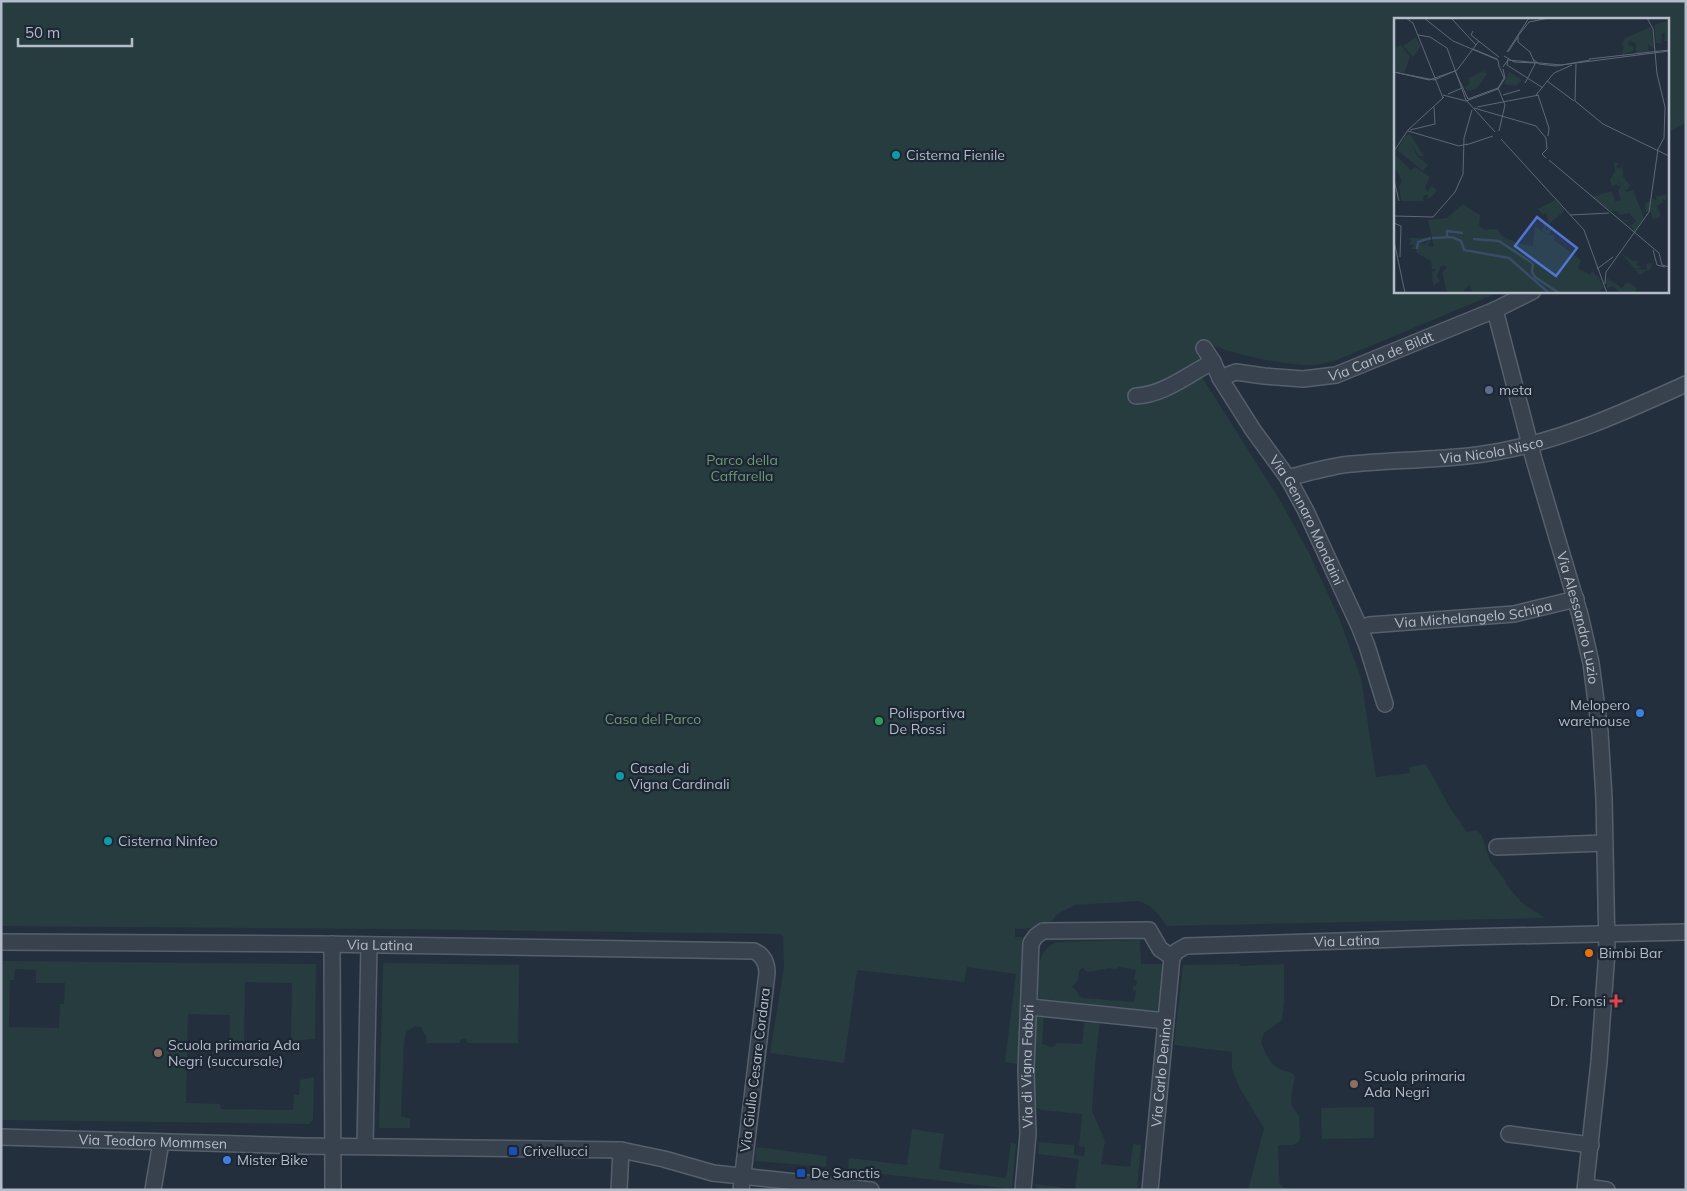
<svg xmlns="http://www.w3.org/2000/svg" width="1687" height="1191" font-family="Mulish,sans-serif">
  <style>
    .green { fill: #263c3f; fill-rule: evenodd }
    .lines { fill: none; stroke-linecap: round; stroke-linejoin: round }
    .street-casing { stroke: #565f6c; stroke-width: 18 }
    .street { stroke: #38414e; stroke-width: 15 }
    .culture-dot { fill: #0f9aa8; stroke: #1d2633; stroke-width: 2 }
    .service-dot { fill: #5c6f8a; stroke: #1d2633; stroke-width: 2 }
    .shop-dot { fill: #3f7fe0; stroke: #1d2633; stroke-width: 2 }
    .leisure-dot { fill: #2e9e5b; stroke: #1d2633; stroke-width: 2 }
    .food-dot { fill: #e8710a; stroke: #1d2633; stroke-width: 2 }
    .health-dot { fill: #e0444e; stroke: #1d2633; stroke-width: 2 }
    .education-dot { fill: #8d6e63; stroke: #1d2633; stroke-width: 2 }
    .transit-dot { fill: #1a4fb4; stroke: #1d2633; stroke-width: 2 }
    .labels { text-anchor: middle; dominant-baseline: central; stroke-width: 4.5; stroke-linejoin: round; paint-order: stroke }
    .poi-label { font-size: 14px; fill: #b4bcc9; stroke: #1d2633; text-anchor: start }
    .street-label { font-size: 14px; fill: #b4bcc9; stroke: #1d2633 }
    .park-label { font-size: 14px; fill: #6b9a76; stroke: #1d2633 }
    .inset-river { fill: none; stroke: #394c67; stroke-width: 2.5 }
    .inset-road { fill: none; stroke: #5e6776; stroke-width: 1 }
    .view { fill: #5274d3; fill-opacity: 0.15; stroke: #5274d3; stroke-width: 2.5 }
    .inset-edge { fill: none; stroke: #b4bcc9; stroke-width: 2.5 }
  </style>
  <rect width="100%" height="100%" fill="#242f3e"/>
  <g class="green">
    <path d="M1 1H1686V123L1668 132V19H1396V291H1502L1339 359C1327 363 1316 366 1304 365 1282 364 1230 354 1211 344L1197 352 1202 361 1200 374 1281 502 1309 553 1339 618 1361 678 1376 777 1410 773 1409 767 1426 764 1450 808 1467 832 1477 830 1482 836 1490 861 1506 881 1505 883 1522 903 1545 918 1167 926C1159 915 1151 904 1138 901L1075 905 1056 915 1048 927 1015 929V937H1022C1024 980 1022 1022 1019 1064L1005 1062 1016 974 967 967 964 982 857 970 844 1063 770 1053 784 967 783 937 781 934 394 929 1 926Z"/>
    <path d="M1140 940 1141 964H1163L1160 1014 1038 998C1039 978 1034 950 1057 942ZM1119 967 1136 970 1134 980H1137L1136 986H1133V990L1136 991 1134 1002 1082 998 1079 996 1077 991 1072 987 1078 980 1079 971 1082 968 1088 972 1109 968 1116 969Z"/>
    <path d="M1 961 316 964 315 1039 291 1041 292 983 245 982 244 1047H229L230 1015 188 1014 186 1103 220 1104 221 1109 293 1110 294 1095H299L300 1080 314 1077 313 1120 309 1124 1 1120ZM15 969 36 970V983H65L64 1004H60L59 1028 9 1027 10 980H14Z"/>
    <path d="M383 963 519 965 518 1043H469L465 1039H462L459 1043H427L426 1036 421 1027 415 1026 406 1032 404 1042 401 1116 410 1119V1128H379Z"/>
    <path d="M1238 964 1242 966 1284 964V1003L1282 1020 1264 1033 1261 1043C1265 1052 1270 1065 1280 1069 1286 1072 1291 1071 1295 1076L1291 1098 1292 1106 1299 1116 1300 1138 1298 1142 1293 1145H1278L1279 1183 1286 1190H1248L1264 1128 1239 1087 1232 1069V1052L1174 1045 1183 965Z"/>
    <path d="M1037 1012 1044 1013 1042 1044 1051 1047 1055 1046 1057 1043 1082 1044 1085 1017 1100 1019 1095 1065 1092 1111 1105 1141 1101 1164 1130 1167 1133 1144 1141 1145 1137 1190H1037L1035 1184 1075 1189 1079 1159 1038 1154 1039 1142 1074 1145V1155L1084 1156 1085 1147 1079 1146 1082 1114 1042 1110 1031 1106Z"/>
    <path d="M1374 1107V1138L1322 1139 1321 1108Z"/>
    <path d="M912 1129 944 1134 939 1169 1006 1178 1011 1143 1016 1144 1012 1189 848 1170 849 1158 907 1165Z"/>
    <path d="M756 1147 827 1156 826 1167 755 1161Z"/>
  </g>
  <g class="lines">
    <defs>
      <g id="street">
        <path id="s1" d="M1495 310 1534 460 1580 615 1591 663 1600 732 1604 798 1607 951 1599 1062 1585 1190"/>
        <path id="s2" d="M1204 348 1213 362 1220 378 1253 430 1288 478 1306 511 1359 626 1367 646 1385 704"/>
        <path id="s3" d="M1220 378 1236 372 1264 376 1303 379 1336 375 1495 310 1533 291"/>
        <path d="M1136 396C1164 395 1188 374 1213 362"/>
        <path id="s4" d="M1288 478C1306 473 1324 468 1343 465 1395 459 1449 461 1501 451 1566 439 1626 411 1686 384"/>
        <path id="s5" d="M1369 625 1514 614 1576 599"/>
        <path d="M1497 847 1604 843"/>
        <path id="s6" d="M1 942 320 944 754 951C763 955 767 963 767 973L741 1190"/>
        <path d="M332 944 333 1190"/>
        <path id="s7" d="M1172 957 1177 951 1186 946 1463 937 1686 932"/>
        <path d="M1030 1007 1166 1021"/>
        <path d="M1509 1134 1591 1145"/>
        <path id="s8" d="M1 1137 304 1146 621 1150 664 1159 713 1173 871 1190"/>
        <path d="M365 1146 369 945"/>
        <path d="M1586 1187 1607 1190"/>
        <path d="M153 1190 161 1142"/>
        <path d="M619 1190 621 1150"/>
        <path id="s9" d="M1023 1190 1028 1134 1026 1070 1031 943 1036 936 1043 931 1149 930 1160 949 1172 957"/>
        <path id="s10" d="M1150 1190 1172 957"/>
      </g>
    </defs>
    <use href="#street" class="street-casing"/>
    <use href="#street" class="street"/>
  </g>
  <g class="culture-dot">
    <circle cx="896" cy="155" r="5"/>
    <circle cx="620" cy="776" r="5"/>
    <circle cx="108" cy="841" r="5"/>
  </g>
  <circle class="service-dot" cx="1489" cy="390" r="5"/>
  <g class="shop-dot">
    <circle cx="1640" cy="713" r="5"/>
    <circle cx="227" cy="1160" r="5"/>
  </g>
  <circle class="leisure-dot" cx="879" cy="721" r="5"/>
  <circle class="food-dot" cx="1589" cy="953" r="5"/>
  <path class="health-dot" d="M1613.5 993.5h5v5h5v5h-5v5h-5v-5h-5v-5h5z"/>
  <g class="education-dot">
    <circle cx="158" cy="1053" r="5"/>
    <circle cx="1354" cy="1084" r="5"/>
  </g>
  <g class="transit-dot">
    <rect x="508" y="1146" width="10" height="10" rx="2.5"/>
    <rect x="796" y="1168" width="10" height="10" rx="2.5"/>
  </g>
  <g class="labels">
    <g class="poi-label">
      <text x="906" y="155">Cisterna Fienile</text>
      <text x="1499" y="390">meta</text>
      <text x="1630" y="705" text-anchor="end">Melopero<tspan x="1630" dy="16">warehouse</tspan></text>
      <text x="889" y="713">Polisportiva<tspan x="889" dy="16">De Rossi</tspan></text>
      <text x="630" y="768">Casale di<tspan x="630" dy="16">Vigna Cardinali</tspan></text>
      <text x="118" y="841">Cisterna Ninfeo</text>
      <text x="1599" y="953">Bimbi Bar</text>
      <text x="1606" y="1001" text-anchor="end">Dr. Fonsi</text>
      <text x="168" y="1045">Scuola primaria Ada<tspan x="168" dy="16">Negri (succursale)</tspan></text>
      <text x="1364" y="1076">Scuola primaria<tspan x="1364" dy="16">Ada Negri</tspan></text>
      <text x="523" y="1151">Crivellucci</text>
      <text x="237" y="1160">Mister Bike</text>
      <text x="811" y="1173">De Sanctis</text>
    </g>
    <g class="street-label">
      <text stroke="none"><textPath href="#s3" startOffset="166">Via Carlo de Bildt</textPath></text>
      <text stroke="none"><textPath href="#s4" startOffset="206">Via Nicola Nisco</textPath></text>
      <text stroke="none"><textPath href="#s2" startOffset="201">Via Gennaro Mondaini</textPath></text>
      <text stroke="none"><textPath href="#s5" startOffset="105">Via Michelangelo Schipa</textPath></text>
      <text stroke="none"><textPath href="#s1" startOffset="319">Via Alessandro Luzio</textPath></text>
      <text stroke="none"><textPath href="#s7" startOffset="179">Via Latina</textPath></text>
      <text stroke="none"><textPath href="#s6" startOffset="379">Via Latina</textPath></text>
      <text stroke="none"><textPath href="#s9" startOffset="124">Via di Vigna Fabbri</textPath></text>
      <text transform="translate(755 1070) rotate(-83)">Via Giulio Cesare Cordara</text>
      <text stroke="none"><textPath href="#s10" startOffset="118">Via Carlo Denina</textPath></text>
      <text stroke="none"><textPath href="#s8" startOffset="152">Via Teodoro Mommsen</textPath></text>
    </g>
    <g class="park-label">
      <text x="742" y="460">Parco della<tspan x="742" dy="16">Caffarella</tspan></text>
      <text x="653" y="719">Casa del Parco</text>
    </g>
  </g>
  <g transform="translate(1394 18)">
    <rect width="275" height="275" fill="#242f3e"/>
    <path d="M273 3 274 23H270L271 15H268L267 25H262L260 7ZM257 9 260 31 254 26 255 35 242 36V25L235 23 234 27 240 29 239 33 228 36 230 28 227 27 231 20ZM22 19 27 28 19 39 9 28ZM7 27 16 39 10 55 0 53V30ZM90 53 93 56 83 70 73 73 71 69 76 65 74 60ZM115 53 128 62 122 68 110 66ZM16 116 30 138H25L17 125 23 138 34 147 29 153 3 132 11 118ZM0 136 17 152 21 149 36 159 31 169 34 174 37 168 43 172 39 178 33 181 34 177H30L29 183H7L5 169 8 163 0 148ZM220 144 225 145 222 149 226 151 228 144 229 159 237 168 232 172 228 170 233 174 239 172 250 200 241 214 235 205 233 207 235 205 238 207 242 203 235 195 226 197 231 203 236 201 232 205 223 193H217L198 179 218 173 221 183 227 182 224 173 227 169 223 157 226 169 222 166 218 169 216 162 221 153ZM272 177V183L268 181 269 184 263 188 267 198 259 202 256 191 252 195 251 186 258 181 263 182 261 178ZM161 182 170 191 169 194 155 206 152 195 149 197 144 191ZM69 186 86 197 85 207 90 212 103 211 108 218 123 225 139 228 141 208 153 217 148 212 152 204V213L156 208 158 211 155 217H161L160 222 187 242 184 250 196 257 198 253 205 260 210 270 206 272 208 275H79L75 267 68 275H53L48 254 53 250 50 247 46 249 43 259 46 263 39 268 38 254 42 251H38L37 243 23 235 22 231H17L20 227 15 226 17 223 13 220H35L26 224 31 226 33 224 37 222 34 228 40 229 34 202 53 200ZM227 235 239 243 244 242 242 247 247 249 242 251 253 252 252 246 258 245 257 250 246 257ZM213 260 228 270 233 264 243 270 241 275H226L219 268 213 270Z" fill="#263c3f"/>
    <path class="inset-river" d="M53 218V213L69 215M38 220 58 219 67 223 70 232 115 240 155 275M79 221 105 223 138 245M23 231 24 224 37 220M139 245 138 254 141 259 165 275"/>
    <path class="inset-road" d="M12 0 19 5 49 80M30 0 59 23 104 42 105 48M57 0 82 27M79 13 77 17 105 39M24 17 36 19 53 30 72 82 101 114M79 31 103 41M113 34 135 0M114 34 124 19M110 38 120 44 143 45M114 41 113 47 149 70M139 41 145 46 162 48 196 42M195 41 275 32M182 46 181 83 209 106 275 138M109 49 114 42 167 47 275 33M0 54 40 62 63 52 85 23M0 54 35 62 61 53 74 81 104 70 110 60 105 48M153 63 180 83M131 65 141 46 136 34 124 24V18L135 4 155 0M104 70 111 87 105 113M54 76 68 70M49 77 72 83 104 71 111 60 109 51M109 77 126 72M142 77 160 55 178 47M144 77 155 110 154 118M83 89 145 77M80 90 142 108 152 120 153 131 148 136 152 140M16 112 41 106 40 89M14 113 65 128 73 126M107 121 190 212 213 275M72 127 99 118M0 133 14 112 50 79M155 142 265 235 268 247 275 249M0 162 5 183M0 182V223L11 275M176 197 215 195M0 198 39 199 61 174 69 156 70 120 78 92M0 205 7 208 6 239M259 232 263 247 271 249M203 251 219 239M211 266 212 254 255 194 264 131 270 120 271 89 263 56 259 11 253 0"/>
    <path class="view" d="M143 199 183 230 162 258 121 228Z"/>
    <rect width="275" height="275" class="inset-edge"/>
  </g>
  <rect width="1687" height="1191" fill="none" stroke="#b4bcc9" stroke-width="5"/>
  <path d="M18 38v8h114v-8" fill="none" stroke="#b4bcc9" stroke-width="2.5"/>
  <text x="25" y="38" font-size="15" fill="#b4bcc9" stroke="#1d2633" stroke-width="4" paint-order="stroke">50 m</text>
</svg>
